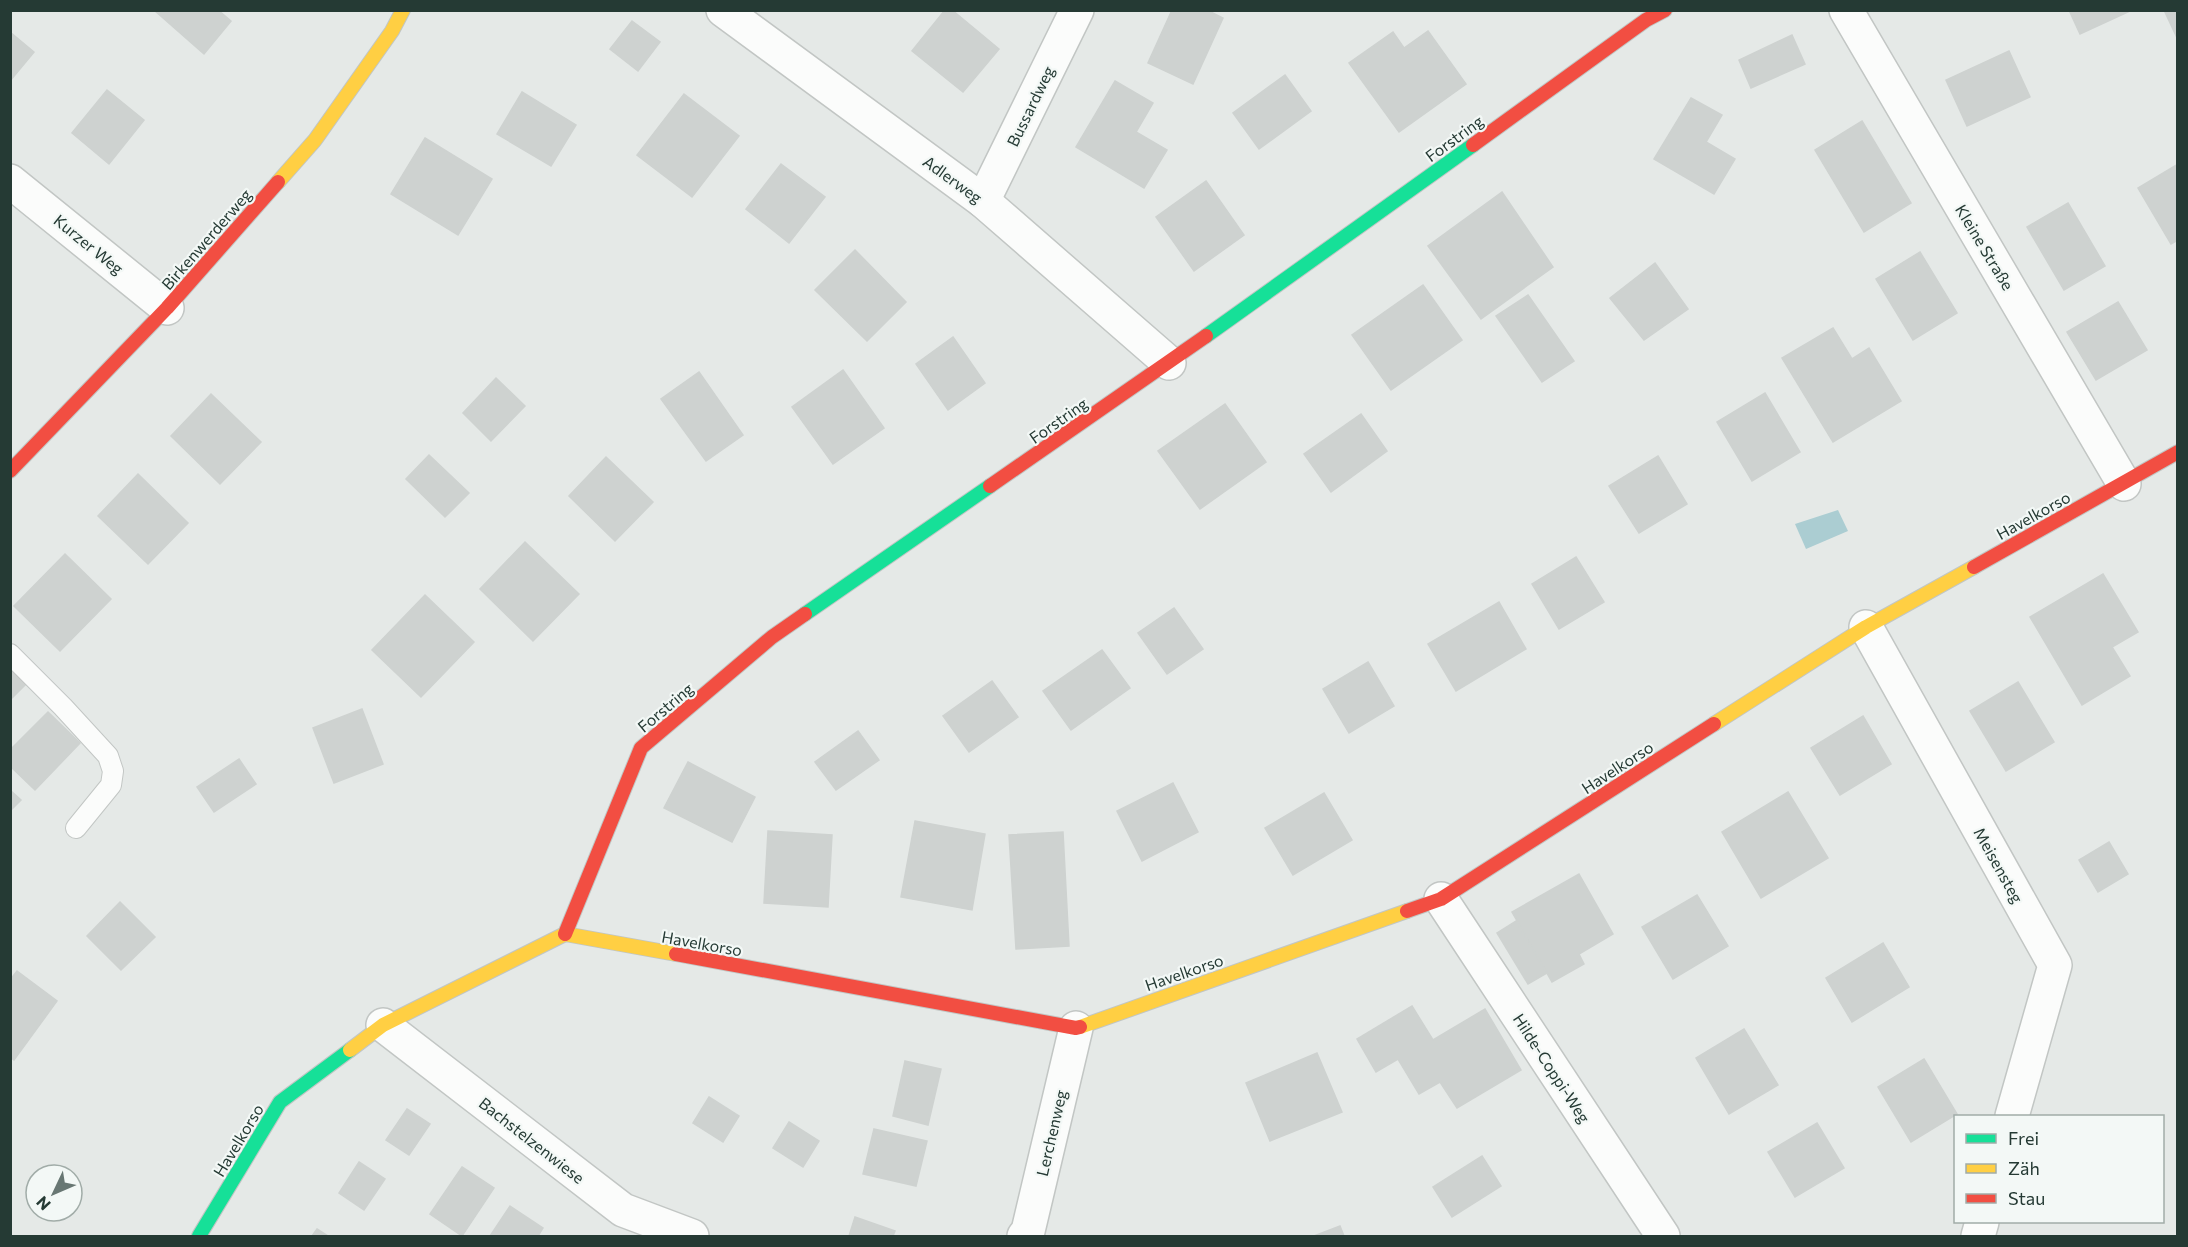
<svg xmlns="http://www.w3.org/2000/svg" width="2188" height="1247" font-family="Commissioner,sans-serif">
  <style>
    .water { fill: #abcdd2 }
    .building { fill: #ced2d0; stroke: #ced2d0; stroke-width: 1.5 }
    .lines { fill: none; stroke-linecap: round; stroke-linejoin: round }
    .lane-casing { stroke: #c2c6c4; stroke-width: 22 }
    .street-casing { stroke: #c2c6c4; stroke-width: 36 }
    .fast-casing { stroke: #c1c6c4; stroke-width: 16 }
    .slow-casing { stroke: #c1c6c4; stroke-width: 16 }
    .jam-casing { stroke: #c1c6c4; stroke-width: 16 }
    .lane { stroke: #fbfcfb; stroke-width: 20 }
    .street { stroke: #fbfcfb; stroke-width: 33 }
    .fast { stroke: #16e098; stroke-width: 14 }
    .slow { stroke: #ffcf43; stroke-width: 14 }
    .jam { stroke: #f24e42; stroke-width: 14 }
    .labels { text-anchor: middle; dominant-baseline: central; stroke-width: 4.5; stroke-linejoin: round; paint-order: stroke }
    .street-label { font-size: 16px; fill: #253a34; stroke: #f3f8f6 }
  </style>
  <rect width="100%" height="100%" fill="#e5e9e7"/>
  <path class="water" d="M1838 510 1848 531 1806 549 1795 524Z"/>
  <g class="building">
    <path d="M154 10H218L231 21 204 54Z"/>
    <path d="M945 10H952L999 49 963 92 912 51Z"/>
    <path d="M1172 10H1207L1223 18 1193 84 1148 63Z"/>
    <path d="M2069 10H2130V11L2080 34Z"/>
    <path d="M2164 10H2178V40Z"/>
    <path d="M632 21 660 42 638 71 610 49Z"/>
    <path d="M1428 31 1466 84 1399 132 1349 63 1393 32 1404 48Z"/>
    <path d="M10 32 34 52 10 81Z"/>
    <path d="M1792 35 1805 64 1751 88 1739 60Z"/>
    <path d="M2009 51 2030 97 1967 126 1946 80Z"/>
    <path d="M1285 75 1311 111 1259 149 1233 113Z"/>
    <path d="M1115 81 1153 103 1136 132 1167 150 1144 188 1076 147Z"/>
    <path d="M107 90 144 120 109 164 72 133Z"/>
    <path d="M522 92 576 125 551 166 497 134Z"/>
    <path d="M684 94 739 136 692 197 637 155Z"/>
    <path d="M1691 98 1722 115 1706 142 1735 159 1714 194 1654 159Z"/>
    <path d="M1862 121 1911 203 1864 232 1815 150Z"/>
    <path d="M425 138 492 179 458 235 391 194Z"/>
    <path d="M781 164 825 197 789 243 746 209Z"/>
    <path d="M2178 164V240L2171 244 2138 188Z"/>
    <path d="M1206 181 1244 235 1194 271 1156 217Z"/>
    <path d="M1502 192 1553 267 1481 319 1428 246Z"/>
    <path d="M2068 203 2105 266 2064 290 2027 227Z"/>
    <path d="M855 250 906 302 867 341 815 290Z"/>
    <path d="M1920 252 1957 313 1913 340 1876 279Z"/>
    <path d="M1655 263 1688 309 1644 340 1610 298Z"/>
    <path d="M1423 285 1462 340 1391 390 1352 335Z"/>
    <path d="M1528 295 1574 361 1542 382 1496 316Z"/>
    <path d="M2118 302 2147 350 2096 380 2067 332Z"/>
    <path d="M1833 328 1852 359 1869 348 1901 401 1833 442 1782 358Z"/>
    <path d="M953 337 985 383 948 410 916 364Z"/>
    <path d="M843 370 884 428 833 464 792 407Z"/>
    <path d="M699 372 743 435 706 461 661 399Z"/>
    <path d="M496 378 525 406 491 441 463 413Z"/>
    <path d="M1765 393 1800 452 1752 481 1717 422Z"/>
    <path d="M211 394 261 442 220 484 171 436Z"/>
    <path d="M1225 404 1266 462 1200 509 1158 451Z"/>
    <path d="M1361 414 1387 451 1331 492 1304 454Z"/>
    <path d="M429 455 469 493 445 517 406 479Z"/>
    <path d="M1658 456 1687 504 1639 533 1609 486Z"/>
    <path d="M606 457 653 502 615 541 569 496Z"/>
    <path d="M138 474 188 523 148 564 98 516Z"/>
    <path d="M525 542 579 594 533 641 480 589Z"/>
    <path d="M65 554 111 599 60 651 14 606Z"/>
    <path d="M1576 557 1604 602 1559 629 1532 584Z"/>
    <path d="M2103 574 2138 632 2112 647 2130 676 2082 705 2030 617Z"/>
    <path d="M425 595 474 642 421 697 372 650Z"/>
    <path d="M1499 602 1526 649 1456 691 1428 644Z"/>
    <path d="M1174 608 1203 649 1167 674 1138 633Z"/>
    <path d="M1102 650 1130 688 1071 730 1043 691Z"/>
    <path d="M10 661 30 680 10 700Z"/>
    <path d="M1368 662 1394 706 1349 733 1323 689Z"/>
    <path d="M992 681 1018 717 969 752 943 716Z"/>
    <path d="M2018 682 2054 742 2006 771 1970 711Z"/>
    <path d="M362 709 383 764 334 783 313 728Z"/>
    <path d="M48 712 80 743 35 790 10 766V750Z"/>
    <path d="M1863 716 1891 764 1840 795 1811 748Z"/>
    <path d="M858 731 879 760 836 790 815 762Z"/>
    <path d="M239 759 256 784 214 812 197 787Z"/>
    <path d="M688 762 755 797 732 842 664 808Z"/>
    <path d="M1173 783 1198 832 1142 861 1117 811Z"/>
    <path d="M10 790 21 800 10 811Z"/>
    <path d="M1788 792 1828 858 1761 898 1722 832Z"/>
    <path d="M1324 793 1352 840 1293 875 1265 828Z"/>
    <path d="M915 821 985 834 972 910 901 897Z"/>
    <path d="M768 831 832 835 828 907 764 903Z"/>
    <path d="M1063 832 1069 946 1016 949 1009 835Z"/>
    <path d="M2109 842 2128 874 2098 892 2079 860Z"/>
    <path d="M1579 874 1613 934 1579 954 1584 964 1552 982 1512 912Z"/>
    <path d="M1697 895 1728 946 1673 979 1642 927Z"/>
    <path d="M120 902 155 937 121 970 87 936Z"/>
    <path d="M1516 921 1547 973 1528 984 1497 933Z"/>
    <path d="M1883 943 1909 987 1852 1022 1826 978Z"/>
    <path d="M17 971 57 1001 14 1060 10 1057V980Z"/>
    <path d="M1412 1006 1433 1040 1485 1009 1521 1070 1457 1108 1440 1082 1419 1094 1398 1059 1376 1072 1357 1039Z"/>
    <path d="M1744 1029 1778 1085 1729 1114 1696 1058Z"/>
    <path d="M1317 1053 1342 1112 1270 1141 1246 1083Z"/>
    <path d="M1924 1059 1957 1114 1911 1142 1878 1087Z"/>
    <path d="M905 1061 941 1069 928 1125 893 1116Z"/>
    <path d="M709 1097 739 1116 723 1142 693 1123Z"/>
    <path d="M407 1109 430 1124 409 1155 386 1140Z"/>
    <path d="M789 1122 819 1141 803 1167 773 1148Z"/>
    <path d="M1817 1123 1844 1168 1795 1197 1768 1152Z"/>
    <path d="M874 1129 927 1141 916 1186 863 1174Z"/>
    <path d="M1482 1156 1501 1186 1452 1217 1433 1187Z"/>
    <path d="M359 1162 385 1179 364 1210 339 1193Z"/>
    <path d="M462 1167 494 1188 462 1236 430 1214Z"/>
    <path d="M510 1206 543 1228 538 1236H490Z"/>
    <path d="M855 1217 895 1231 893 1236H849Z"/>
    <path d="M1340 1226 1344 1236H1314Z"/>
    <path d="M317 1229 328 1236H312Z"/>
  </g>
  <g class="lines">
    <defs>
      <path id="lane" d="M10 654 63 707 108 756 113 771 111 785 76 828"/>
      <g id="street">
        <path d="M723 10 983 201 1169 363"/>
        <path d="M1846 10 2124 484"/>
        <path d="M10 181 167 308"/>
        <path d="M983 201 1077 10"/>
        <path d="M1866 627 2055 965 2012 1116"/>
        <path d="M1441 899 1663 1236"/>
        <path d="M383 1025 623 1210 692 1236"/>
        <path d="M1024 1236 1028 1231 1076 1028"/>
        <path d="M1978 1236 1982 1222"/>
      </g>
      <g id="fast">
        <path d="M1206 336 1473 145"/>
        <path d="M805 614 990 486"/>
        <path d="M199 1236 280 1102 350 1050"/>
      </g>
      <g id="slow">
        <path d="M278 182 315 140 392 31 403 10"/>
        <path d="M1714 724 1866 627 1974 567"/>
        <path d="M1080 1027 1407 911"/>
        <path d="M350 1050 383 1025 565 934 676 954"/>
      </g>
      <g id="jam">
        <path d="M1473 145 1646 20 1665 10"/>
        <path d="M10 471 167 308 278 182"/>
        <path d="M990 486 1206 336"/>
        <path d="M1974 567 2178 452"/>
        <path d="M1407 911 1441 899 1714 724"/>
        <path d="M565 934 641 748 772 637 805 614"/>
        <path d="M676 954 1076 1028 1080 1027"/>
      </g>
    </defs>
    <use href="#lane" class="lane-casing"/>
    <use href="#street" class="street-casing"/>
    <use href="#fast" class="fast-casing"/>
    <use href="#slow" class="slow-casing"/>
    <use href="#jam" class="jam-casing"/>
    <use href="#lane" class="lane"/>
    <use href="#street" class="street"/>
    <use href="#fast" class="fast"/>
    <use href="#slow" class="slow"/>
    <use href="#jam" class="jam"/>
  </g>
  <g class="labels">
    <g class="street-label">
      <text transform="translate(1030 106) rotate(-64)">Bussardweg</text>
      <text transform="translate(1454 138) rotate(-36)">Forstring</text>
      <text transform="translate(953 179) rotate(36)">Adlerweg</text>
      <text transform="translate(206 239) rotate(-49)">Birkenwerderweg</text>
      <text transform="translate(89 244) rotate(39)">Kurzer Weg</text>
      <text transform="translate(1985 247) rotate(59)">Kleine Straße</text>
      <text transform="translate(1058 420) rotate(-35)">Forstring</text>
      <text transform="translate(2033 515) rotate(-29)">Havelkorso</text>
      <text transform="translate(665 707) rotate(-40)">Forstring</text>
      <text transform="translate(1617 767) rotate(-33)">Havelkorso</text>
      <text transform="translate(1999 865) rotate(61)">Meisensteg</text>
      <text transform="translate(702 943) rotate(10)">Havelkorso</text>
      <text transform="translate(1184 972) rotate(-19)">Havelkorso</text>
      <text transform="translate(1552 1068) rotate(57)">Hilde-Coppi-Weg</text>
      <text transform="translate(1051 1133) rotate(-77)">Lerchenweg</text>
      <text transform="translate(238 1140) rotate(-59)">Havelkorso</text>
      <text transform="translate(532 1140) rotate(38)">Bachstelzenwiese</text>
    </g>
  </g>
  <rect width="2188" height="1247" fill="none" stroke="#253a34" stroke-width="24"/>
  <rect x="1954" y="1115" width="210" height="108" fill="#f3f8f6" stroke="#a1aca8" stroke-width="1.5"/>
  <rect x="1966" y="1134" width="30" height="9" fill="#16e098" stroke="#a1aca8" stroke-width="1.5"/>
  <text x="2008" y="1145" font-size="18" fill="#253a34">Frei</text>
  <rect x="1966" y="1164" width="30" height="9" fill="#ffcf43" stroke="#a1aca8" stroke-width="1.5"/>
  <text x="2008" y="1175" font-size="18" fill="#253a34">Zäh</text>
  <rect x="1966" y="1194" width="30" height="9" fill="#f24e42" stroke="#a1aca8" stroke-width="1.5"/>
  <text x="2008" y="1205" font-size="18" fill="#253a34">Stau</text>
  <g transform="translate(54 1193) rotate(226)"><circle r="28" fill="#f3f8f6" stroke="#a1aca8" stroke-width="1.5"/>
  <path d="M0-4.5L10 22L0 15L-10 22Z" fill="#687773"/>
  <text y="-9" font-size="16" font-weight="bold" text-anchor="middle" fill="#253a34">N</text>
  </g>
</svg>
